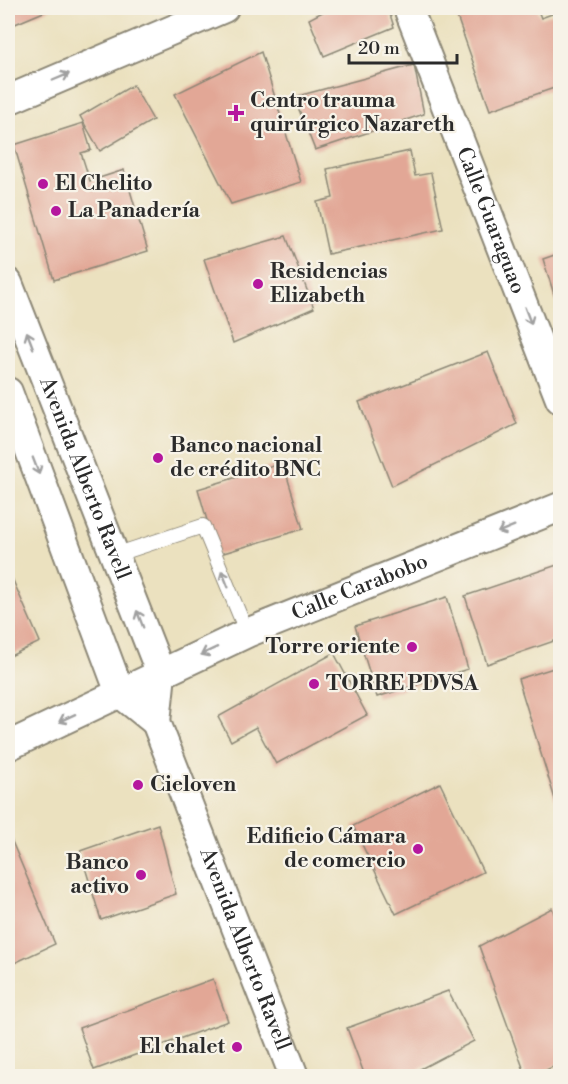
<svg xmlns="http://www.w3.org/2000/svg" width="568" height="1084" font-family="'Libre Bodoni',serif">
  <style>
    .building { fill: #e2a796 }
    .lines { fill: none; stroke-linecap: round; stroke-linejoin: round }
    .lane-casing { stroke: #8b8675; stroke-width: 16 }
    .street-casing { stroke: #8b8675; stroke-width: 32 }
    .lane { stroke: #fff; stroke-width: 14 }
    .street { stroke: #fff; stroke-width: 28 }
    .oneway { stroke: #a0a0a0 }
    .poi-dot { fill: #b5179e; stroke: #f7f3e8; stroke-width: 2 }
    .labels { text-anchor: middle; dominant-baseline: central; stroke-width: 4.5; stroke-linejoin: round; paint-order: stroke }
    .poi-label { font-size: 21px; font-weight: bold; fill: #2b2b2b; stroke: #f7f3e8; text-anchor: start }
    .street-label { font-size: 21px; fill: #2b2b2b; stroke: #f7f3e8 }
  </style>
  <rect width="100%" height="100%" fill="#f7f3e8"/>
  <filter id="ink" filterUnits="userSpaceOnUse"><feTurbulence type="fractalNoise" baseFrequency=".0167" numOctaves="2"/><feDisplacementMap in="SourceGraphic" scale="12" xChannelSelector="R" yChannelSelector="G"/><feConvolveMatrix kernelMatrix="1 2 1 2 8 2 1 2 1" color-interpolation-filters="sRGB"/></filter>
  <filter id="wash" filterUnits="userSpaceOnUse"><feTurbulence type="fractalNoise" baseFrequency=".008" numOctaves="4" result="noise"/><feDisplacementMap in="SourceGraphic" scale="24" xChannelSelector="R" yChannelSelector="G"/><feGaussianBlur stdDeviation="1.35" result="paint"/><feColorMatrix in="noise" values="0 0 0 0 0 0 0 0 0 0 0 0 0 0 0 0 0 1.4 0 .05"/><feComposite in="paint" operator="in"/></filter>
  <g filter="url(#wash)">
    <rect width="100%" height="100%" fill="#ebe1bf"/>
    <g id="blocks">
      <g class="building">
        <path d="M8 8H53L8 27Z"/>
        <path d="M330 8H388L394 27 324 56 309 19Z"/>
        <path d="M465 8H537L541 18 560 11V69L556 71 560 86 490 110 455 11Z"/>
        <path d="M261 52 301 182 231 204 175 94Z"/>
        <path d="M414 65 424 114 315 150 294 97Z"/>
        <path d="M133 85 153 120 100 151 80 116Z"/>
        <path d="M83 123 91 150 81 153 90 181 124 170 148 251 54 280 14 145Z"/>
        <path d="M410 151 415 176 431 173 443 229 328 254 317 202 333 198 327 169Z"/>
        <path d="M286 236 314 308 233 343 204 259Z"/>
        <path d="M560 253V303L557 304 543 259Z"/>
        <path d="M488 352 517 424 392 486 359 402Z"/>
        <path d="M283 463 303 529 217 555 198 489Z"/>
        <path d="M560 564V639L487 664 465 596Z"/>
        <path d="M8 569 40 642 8 657Z"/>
        <path d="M447 597 468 669 377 697 355 626Z"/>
        <path d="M334 653 367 715 276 764 256 727 231 741 218 717Z"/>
        <path d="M560 666V808L558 809 518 679Z"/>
        <path d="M440 783 483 872 396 914 353 826Z"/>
        <path d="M158 824 176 894 101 920 80 851Z"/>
        <path d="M8 832 55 944 8 966Z"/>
        <path d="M552 908 560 930V1063L535 1076H526L479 946Z"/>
        <path d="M213 979 228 1021 94 1070 79 1028Z"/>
        <path d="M448 991 474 1041 407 1076H365L347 1028Z"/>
      </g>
    </g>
  </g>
  <g filter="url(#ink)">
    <use href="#blocks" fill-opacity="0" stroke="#8b8675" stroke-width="1.5"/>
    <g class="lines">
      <defs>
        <path id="lane" d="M115 555 203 526 247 633"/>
        <g id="street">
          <path id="s1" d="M408 8 560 399"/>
          <path d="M8 100 224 8"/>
          <path id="s2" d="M8 283 161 674 156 722 120 693"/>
          <path d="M8 392 120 693"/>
          <path id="s3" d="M156 722 294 1076"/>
          <path id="s4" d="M8 746 247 633 560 507"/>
        </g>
      </defs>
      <use href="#lane" class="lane-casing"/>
      <use href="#street" class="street-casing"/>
      <use href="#lane" class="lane"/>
      <use href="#street" class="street"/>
    </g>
    <defs><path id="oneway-shaft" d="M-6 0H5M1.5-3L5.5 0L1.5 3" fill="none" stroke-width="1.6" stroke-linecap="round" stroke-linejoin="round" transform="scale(1.5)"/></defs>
    <g class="oneway">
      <use href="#oneway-shaft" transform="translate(61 77) rotate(-23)"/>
      <use href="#oneway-shaft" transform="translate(528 316) rotate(69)"/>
      <use href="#oneway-shaft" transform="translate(30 340) rotate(-111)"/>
      <use href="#oneway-shaft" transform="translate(36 466) rotate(69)"/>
      <use href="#oneway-shaft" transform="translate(506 529) rotate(158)"/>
      <use href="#oneway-shaft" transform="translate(225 579) rotate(-112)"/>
      <use href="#oneway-shaft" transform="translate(140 619) rotate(-111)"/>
      <use href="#oneway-shaft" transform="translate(209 651) rotate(155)"/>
      <use href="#oneway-shaft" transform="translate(67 718) rotate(155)"/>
    </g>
  </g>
  <g class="poi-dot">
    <path d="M233 104h6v6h6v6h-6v6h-6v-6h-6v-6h6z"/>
    <circle cx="43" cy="184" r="6"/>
    <circle cx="56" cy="211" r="6"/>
    <circle cx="258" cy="284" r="6"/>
    <circle cx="158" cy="458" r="6"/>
    <circle cx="412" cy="647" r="6"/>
    <circle cx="314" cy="684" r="6"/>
    <circle cx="138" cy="785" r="6"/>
    <circle cx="418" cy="849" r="6"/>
    <circle cx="141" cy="875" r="6"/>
    <circle cx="237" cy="1047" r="6"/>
  </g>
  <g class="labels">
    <g class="poi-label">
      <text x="250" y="101">Centro trauma<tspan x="250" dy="24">quirúrgico Nazareth</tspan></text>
      <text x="55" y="184">El Chelito</text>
      <text x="68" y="211">La Panadería</text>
      <text x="270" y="272">Residencias<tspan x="270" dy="24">Elizabeth</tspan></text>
      <text x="170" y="446">Banco nacional<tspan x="170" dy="24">de crédito BNC</tspan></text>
      <text x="400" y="647" text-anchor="end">Torre oriente</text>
      <text x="326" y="684">TORRE PDVSA</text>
      <text x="150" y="785">Cieloven</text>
      <text x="406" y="837" text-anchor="end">Edificio Cámara<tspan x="406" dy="24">de comercio</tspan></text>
      <text x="129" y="863" text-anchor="end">Banco<tspan x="129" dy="24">activo</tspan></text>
      <text x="225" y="1047" text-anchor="end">El chalet</text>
    </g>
    <g class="street-label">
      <text stroke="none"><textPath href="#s1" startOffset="228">Calle Guaraguao</textPath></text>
      <text stroke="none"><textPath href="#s2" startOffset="210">Avenida Alberto Ravell</textPath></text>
      <text stroke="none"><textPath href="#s4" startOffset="386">Calle Carabobo</textPath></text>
      <text stroke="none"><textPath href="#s3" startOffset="244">Avenida Alberto Ravell</textPath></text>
    </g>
  </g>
  <rect width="568" height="1084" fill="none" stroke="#f7f3e8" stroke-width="30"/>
  <path d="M349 54v9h108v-9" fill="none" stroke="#2b2b2b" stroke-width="3"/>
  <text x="358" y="54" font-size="18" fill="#2b2b2b" stroke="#f7f3e8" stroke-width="4.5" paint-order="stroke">20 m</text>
</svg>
